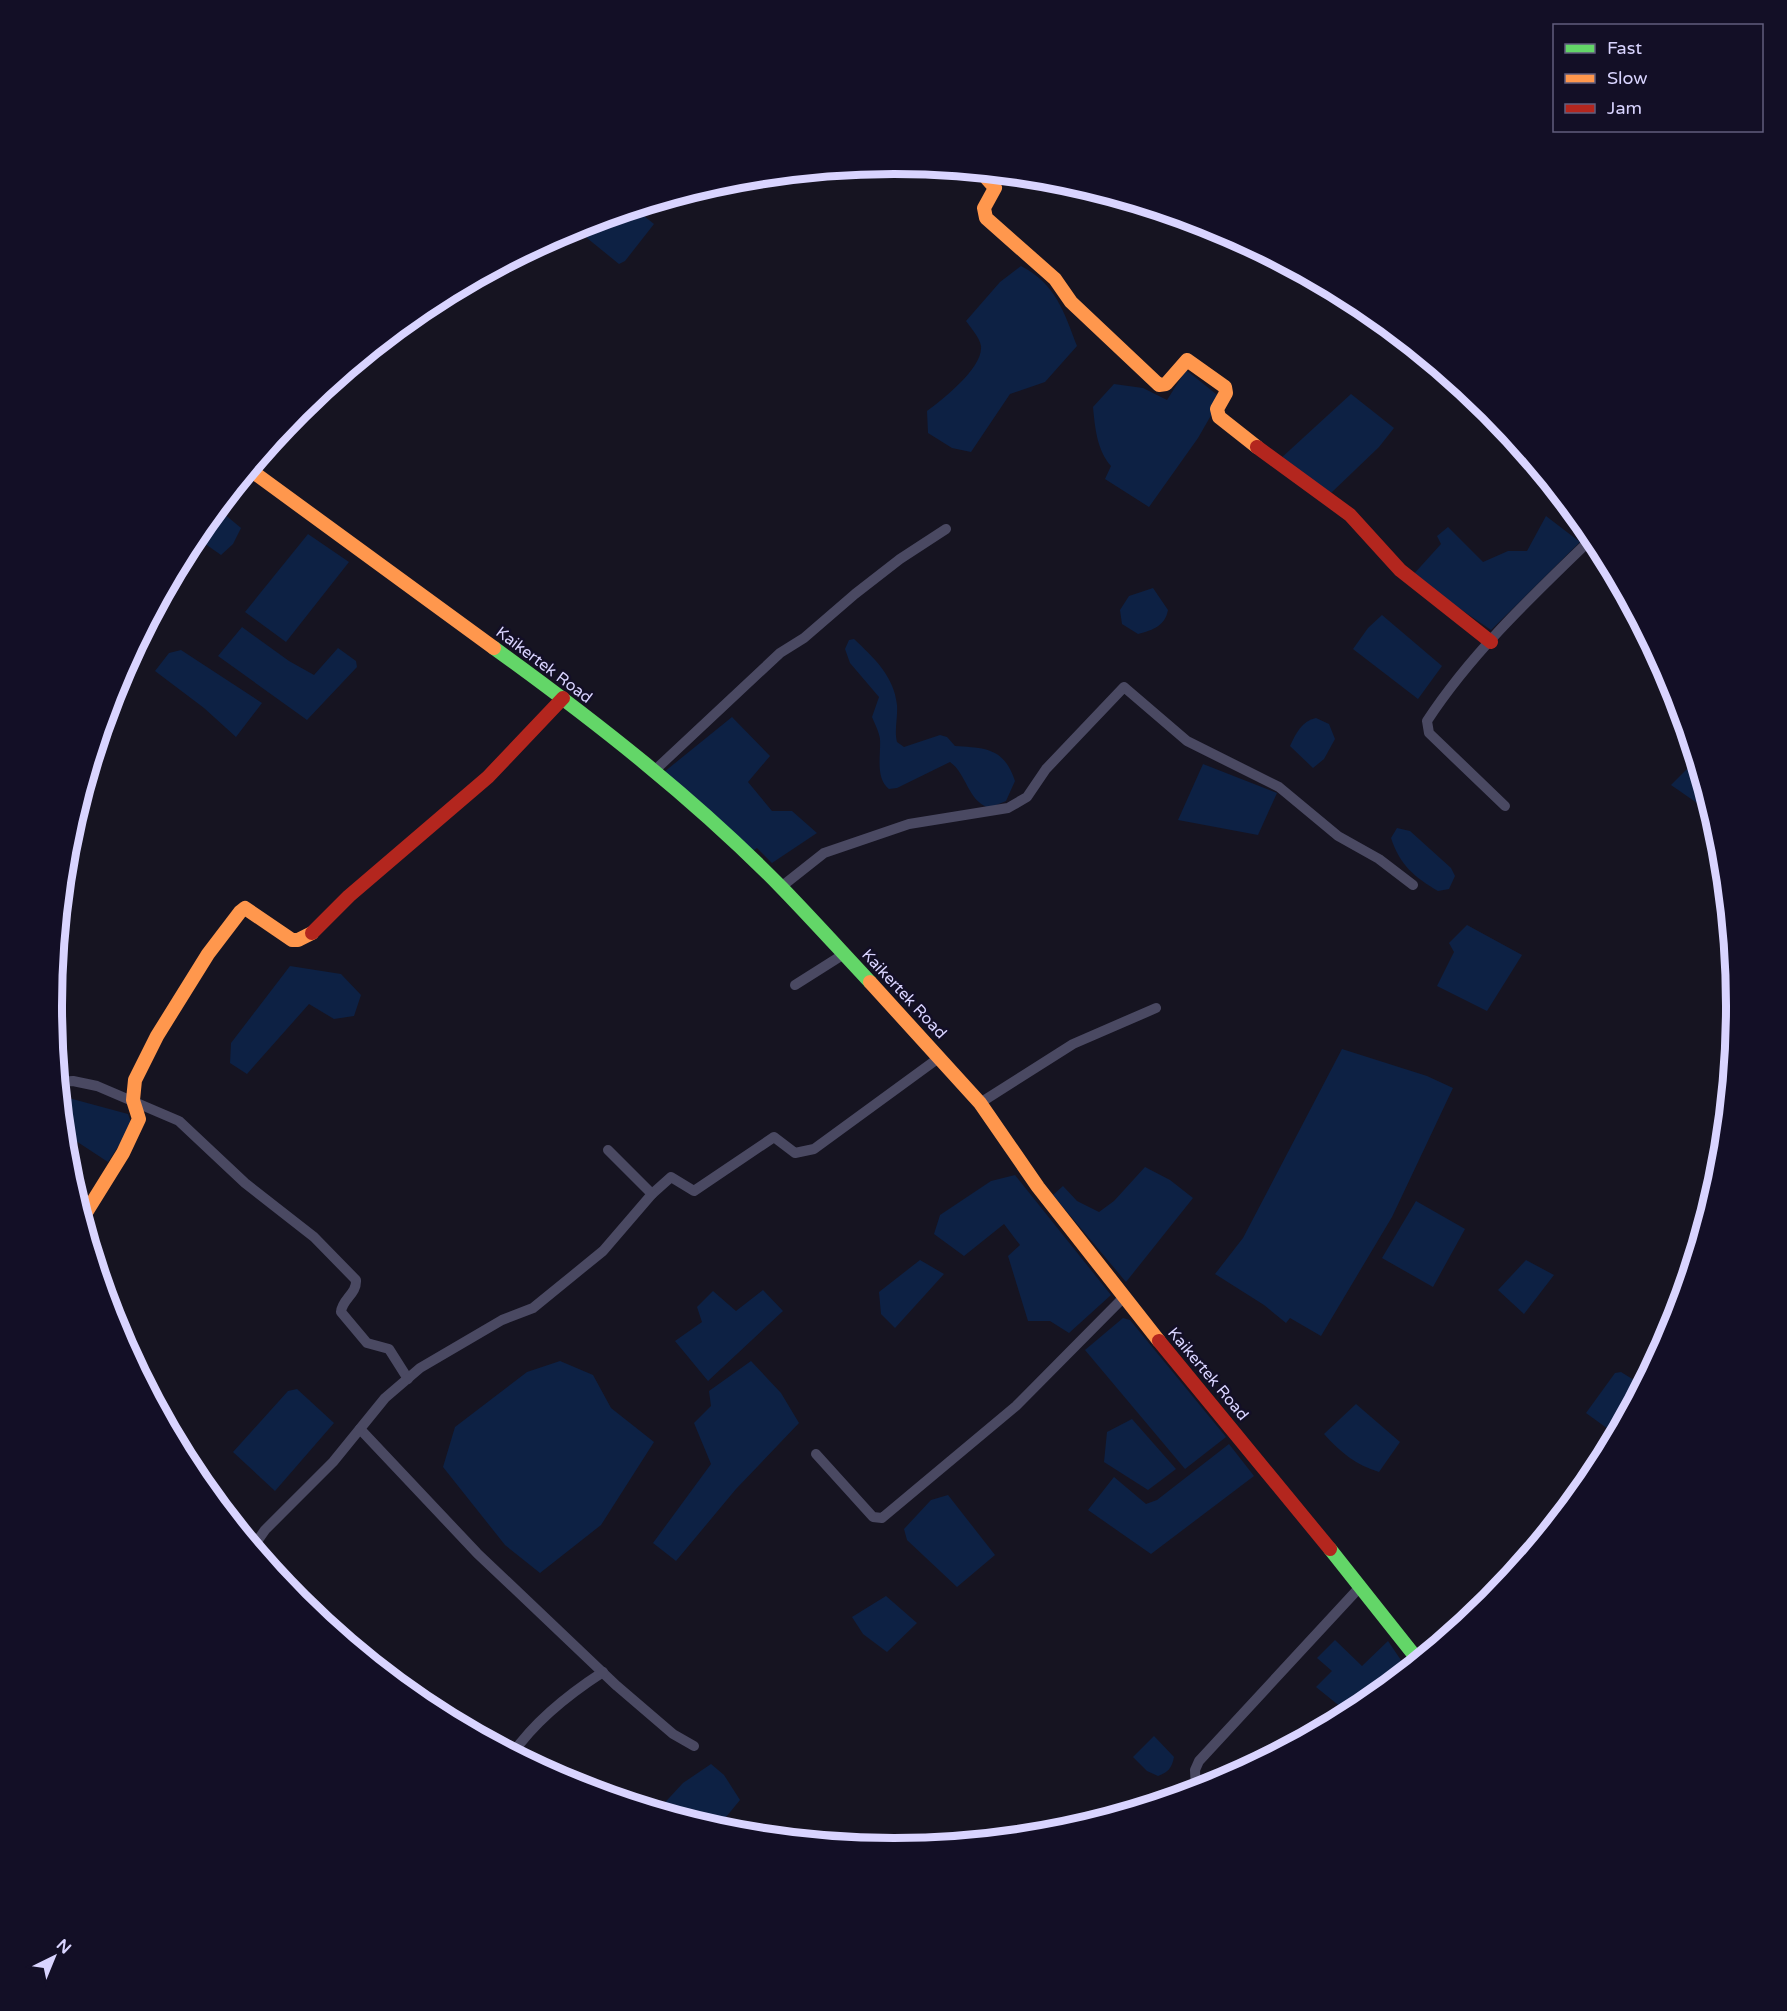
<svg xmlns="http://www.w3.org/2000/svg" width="1787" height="2011" font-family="'Varela Round',sans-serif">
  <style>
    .water { fill: #0d2144 }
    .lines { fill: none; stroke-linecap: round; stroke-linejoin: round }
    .street { stroke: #4a4962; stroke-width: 10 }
    .fast { stroke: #63d668; stroke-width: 14 }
    .slow { stroke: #ff974d; stroke-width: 14 }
    .jam { stroke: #b3261e; stroke-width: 14 }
    .labels { text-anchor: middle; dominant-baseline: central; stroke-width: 5; stroke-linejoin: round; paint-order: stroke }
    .street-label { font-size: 16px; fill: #d9d4ff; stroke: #130f26 }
    .rim { fill: none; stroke: #d9d4ff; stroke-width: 8 }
  </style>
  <rect width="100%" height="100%" fill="#161421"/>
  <g class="water">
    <path d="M634 208 654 224 625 261 619 264 587 238 586 224Z"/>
    <path d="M1021 266C1056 284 1064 312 1077 346L1045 382 1010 394 971 452 952 448 928 433 927 411C944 398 983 368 981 346 980 338 971 328 966 321L1000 282Z"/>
    <path d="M1186 370 1221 398 1198 438 1149 507 1105 479 1111 466C1097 450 1095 428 1093 407L1114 384 1143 388 1167 400Z"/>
    <path d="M1351 394 1394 428 1379 447 1331 493 1279 460Z"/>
    <path d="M217 508 241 528 233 544 221 555 194 536Z"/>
    <path d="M1546 516 1580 542 1491 630 1412 576 1441 544 1437 536 1448 527 1483 562 1508 551H1527Z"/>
    <path d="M308 534 349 562 286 642 245 612Z"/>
    <path d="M1153 588 1168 610C1165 626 1153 630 1138 634L1122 624 1120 610 1129 596Z"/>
    <path d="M1382 615 1442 666 1418 699 1353 649 1368 628Z"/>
    <path d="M242 627 289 661 314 675 338 648 356 661 357 667 307 720 218 656Z"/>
    <path d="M854 639C874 658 894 676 897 705 898 717 894 731 897 742L904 747 940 735 947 737 955 746C984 748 1004 747 1015 781L1006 801 989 808C967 800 967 774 950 762L897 788 889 789C875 778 881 755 880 739 879 732 875 724 872 717L879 697 850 663 845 649 849 640Z"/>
    <path d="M181 650 262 703 236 737 204 708 155 671 169 653Z"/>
    <path d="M732 717 770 756 748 782 772 811H792L817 833 772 863 757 848 750 853 664 772Z"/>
    <path d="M1316 718 1329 724 1335 739 1324 759 1313 768 1290 746C1296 733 1302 721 1316 718Z"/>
    <path d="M1694 762 1706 794 1697 803 1671 785Z"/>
    <path d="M1203 764 1277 793 1258 835 1178 820Z"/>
    <path d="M1397 828 1410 831 1451 868 1455 876 1449 889 1438 891C1414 877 1400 865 1391 838Z"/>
    <path d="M1467 925 1522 955 1487 1011 1437 986 1454 952 1449 943Z"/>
    <path d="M290 966 341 974 361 995 354 1016 334 1019 309 1004 247 1074 230 1063 231 1043Z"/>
    <path d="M1342 1049 1427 1076 1453 1088 1392 1217 1321 1336 1290 1318 1286 1323 1264 1305 1215 1274 1243 1238Z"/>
    <path d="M65 1097 128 1114 132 1125 108 1162 76 1141 66 1156 60 1101Z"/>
    <path d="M1145 1167 1170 1180 1193 1198 1126 1282 1053 1195 1063 1186 1077 1201 1099 1212 1114 1201Z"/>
    <path d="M1015 1175 1111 1295 1069 1333 1050 1321H1028L1008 1256 1020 1245 1004 1224 964 1256 934 1234 940 1215 991 1181Z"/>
    <path d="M1416 1201 1465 1229 1433 1287 1382 1258Z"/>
    <path d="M920 1260 944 1274 895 1328 881 1314 879 1292Z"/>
    <path d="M1526 1260 1554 1275 1524 1314 1498 1290Z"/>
    <path d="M763 1290 783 1311 708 1381 675 1341 702 1322 697 1307 713 1291 736 1311Z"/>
    <path d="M1123 1318 1130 1320 1226 1437 1185 1469 1085 1350Z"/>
    <path d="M560 1361 593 1375 611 1408 654 1442 601 1525 540 1573 505 1545 443 1467 455 1427 527 1372Z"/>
    <path d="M751 1361 781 1393 799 1423 736 1489 676 1561 653 1543 711 1464 694 1423 711 1406 709 1391Z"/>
    <path d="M1621 1372 1642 1385 1615 1434 1586 1413 1615 1373Z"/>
    <path d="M297 1389 334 1423 275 1491 233 1452 288 1391Z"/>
    <path d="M1356 1404 1400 1442 1379 1472C1356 1465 1340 1452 1324 1434Z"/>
    <path d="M1132 1419 1176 1469 1148 1490 1104 1462 1107 1432Z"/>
    <path d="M1229 1444 1254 1476 1151 1554 1088 1510 1114 1477 1146 1504 1157 1500Z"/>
    <path d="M948 1495 995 1555 957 1587 907 1540 904 1529 931 1500Z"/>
    <path d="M886 1596 917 1623 887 1652 863 1634 852 1617Z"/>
    <path d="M1335 1640 1362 1666 1388 1641 1407 1669 1361 1706 1338 1718 1342 1708 1316 1687 1332 1671 1317 1658Z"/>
    <path d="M1154 1736 1174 1757C1172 1768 1168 1772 1158 1776L1147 1771 1133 1757Z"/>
    <path d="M711 1764 724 1775 740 1800 717 1828 658 1810 683 1783Z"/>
  </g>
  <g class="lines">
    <g class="street">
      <path d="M654 771 780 653 804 638 855 594 900 559 946 529"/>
      <path d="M1505 806 1429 733 1427 721C1470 655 1530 598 1587 543L1591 542 1599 547"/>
      <path d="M781 887 824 853 909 824 1008 808 1027 797 1046 769 1124 687 1187 741 1279 787 1338 836 1379 859 1413 885"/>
      <path d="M795 985 844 954"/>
      <path d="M59 1082 73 1081 97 1086 179 1121 245 1183 314 1237 356 1280C357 1294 342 1299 341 1312L367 1343 389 1349 408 1379"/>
      <path d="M980 1103 1073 1044 1156 1008"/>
      <path d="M652 1194 671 1177 694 1191 774 1137 795 1153 814 1149 940 1057"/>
      <path d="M360 1429 477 1553 617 1686 673 1734 694 1746"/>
      <path d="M816 1454 873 1517 882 1518 1016 1406 1124 1297"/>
      <path d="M253 1547 265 1530 333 1462 385 1398 420 1368 502 1320 533 1308 603 1251 652 1194 608 1150"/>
      <path d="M513 1753C536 1720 569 1694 603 1672"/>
      <path d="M1196 1790 1195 1770 1199 1761 1359 1588"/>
    </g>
    <g class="fast">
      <path d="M494 648C595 721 695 799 782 888 812 919 841 951 870 982"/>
      <path d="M1330 1549 1418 1660"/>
    </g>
    <g class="slow">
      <path d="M981 172 995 188 984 208 986 218 1055 279 1071 302 1159 385 1166 384 1187 360 1225 387 1226 393 1217 409 1219 417 1257 447"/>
      <path d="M249 469 494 648"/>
      <path d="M870 982 980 1103 1038 1187 1159 1341"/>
      <path d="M82 1219 123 1153 139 1119 133 1100 135 1080 157 1036 208 954 240 912 245 908 292 940H298L312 933"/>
    </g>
    <g class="jam">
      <path d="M1257 447 1350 515 1400 570 1491 642"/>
      <path d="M312 933 349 896 488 777 563 698"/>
      <path d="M1159 1341 1330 1549"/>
    </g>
  </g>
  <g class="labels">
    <g class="street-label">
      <text transform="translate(544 665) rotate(37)">Kaikertek Road</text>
      <text transform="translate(904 994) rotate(47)">Kaikertek Road</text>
      <text transform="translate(1208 1374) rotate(50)">Kaikertek Road</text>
    </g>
  </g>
  <path d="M0 0H1787V2011H0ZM62 1006a832 832 0 1 1 1664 0a832 832 0 1 1-1664 0Z" fill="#130f26" fill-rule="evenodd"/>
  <path class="rim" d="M62 1006a832 832 0 1 1 1664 0a832 832 0 1 1-1664 0Z"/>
  <rect x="1553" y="24" width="210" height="108" fill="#130f26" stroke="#625e7d" stroke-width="1.5"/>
  <rect x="1565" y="44" width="30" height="9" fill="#63d668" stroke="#625e7d" stroke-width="1.5"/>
  <text x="1607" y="54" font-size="18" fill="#d9d4ff">Fast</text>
  <rect x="1565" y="74" width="30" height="9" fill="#ff974d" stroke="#625e7d" stroke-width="1.5"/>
  <text x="1607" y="84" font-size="18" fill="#d9d4ff">Slow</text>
  <rect x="1565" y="104" width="30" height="9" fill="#b3261e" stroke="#625e7d" stroke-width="1.5"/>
  <text x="1607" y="114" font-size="18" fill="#d9d4ff">Jam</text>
  <g transform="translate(54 1957) rotate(43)" stroke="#130f26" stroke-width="4.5" paint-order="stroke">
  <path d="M0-4.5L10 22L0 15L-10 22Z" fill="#d9d4ff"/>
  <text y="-9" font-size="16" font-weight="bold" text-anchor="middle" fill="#d9d4ff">N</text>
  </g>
</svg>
